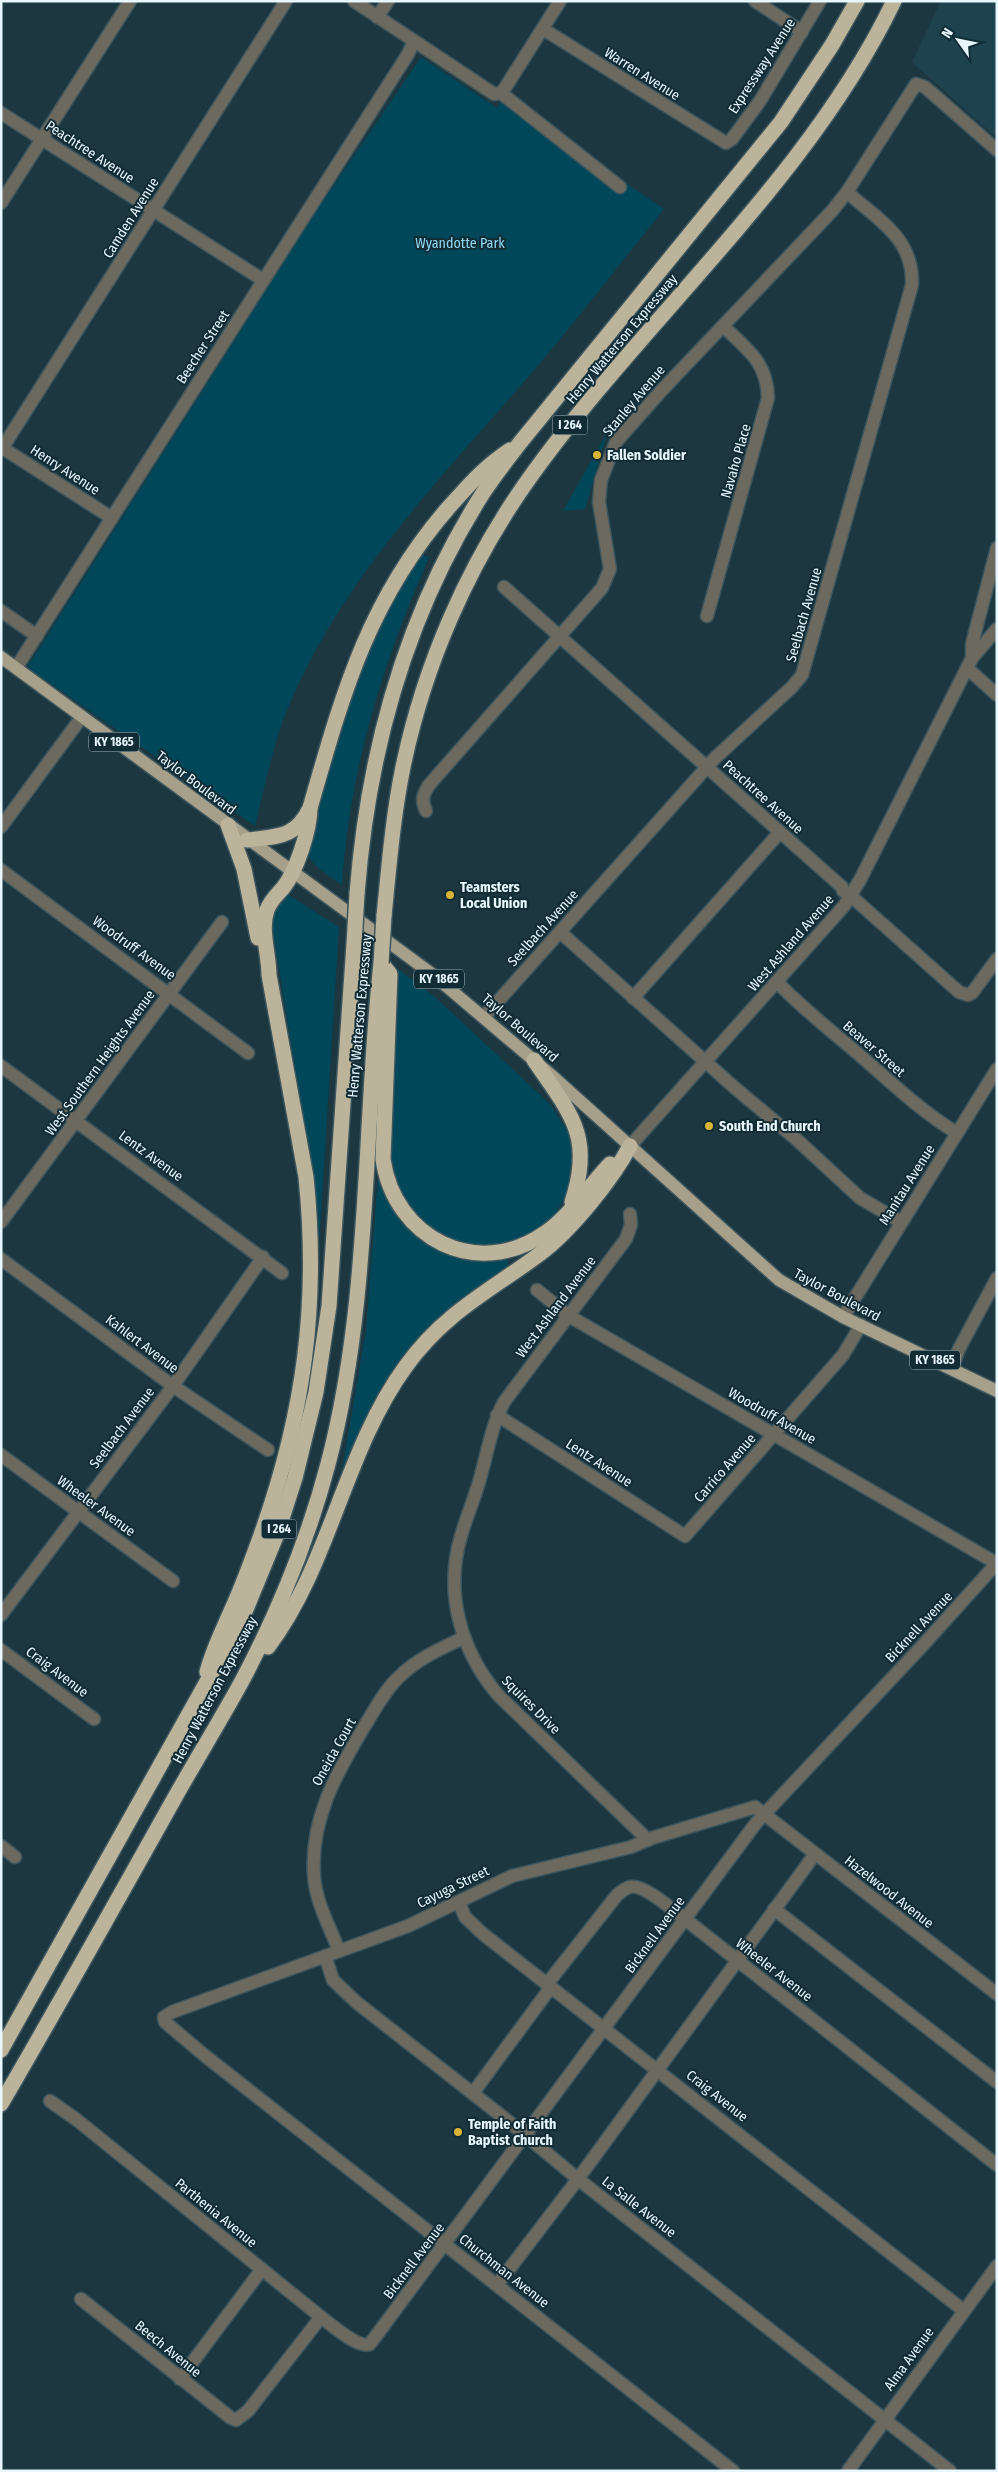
<svg xmlns="http://www.w3.org/2000/svg" width="998" height="2472" font-family="'Fira Sans Condensed',sans-serif">
  <style>
    .built { fill: #1e434f }
    .green { fill: #00475a }
    .lines { fill: none; stroke-linecap: round; stroke-linejoin: round }
    .minor-casing { stroke: #3d565e; stroke-width: 15 }
    .major-casing { stroke: #3d565e; stroke-width: 15 }
    .highway-casing { stroke: #3d565e; stroke-width: 18 }
    .minor { stroke: #6c695f; stroke-width: 12 }
    .major { stroke: #a69f89; stroke-width: 12 }
    .highway { stroke: #bcb49a; stroke-width: 15 }
    .highway-bridge-casing { stroke: #3d565e; stroke-width: 18; stroke-linecap: butt }
    .highway-bridge { stroke: #bcb49a; stroke-width: 15 }
    .poi-dot { fill: #d9b434; stroke: #122c36; stroke-width: 2 }
    .labels { text-anchor: middle; dominant-baseline: central; stroke-width: 4; stroke-linejoin: round; paint-order: stroke }
    .shield { fill: #122c36; stroke: #a8bac2; stroke-width: 1 }
    .shield-label { font-size: 12px; font-weight: bold; fill: #e8f7fe }
    .street-label { font-size: 14px; fill: #e8f7fe; stroke: #122c36 }
    .park-label { font-size: 14px; fill: #91d9f3; stroke: #122c36 }
    .poi-label { font-size: 14px; font-weight: bold; fill: #e8f7fe; stroke: #122c36; text-anchor: start }
  </style>
  <rect width="100%" height="100%" fill="#1c3740"/>
  <path class="built" d="M941 1H997V138L912 62Z"/>
  <g class="green">
    <path d="M421 57 497 108 503 99 664 209C617 267 571 328 522 384 449 468 373 548 318 646 300 678 282 717 273 753 266 777 261 802 255 826L31 670 27 663H30L319 207Z"/>
    <path d="M607 433 585 509 563 511Z"/>
    <path d="M421 555 429 557C382 666 350 766 342 885L318 868 305 853C325 783 342 712 370 645 383 613 403 583 421 555Z"/>
    <path d="M287 894 339 927 319 1244 308 1147 272 925 274 910Z"/>
    <path d="M398 969 436 998 551 1105 567 1131 570 1132C597 1271 406 1285 390 1157Z"/>
    <path d="M378 1178C395 1219 422 1256 470 1259 481 1259 499 1256 509 1261L506 1268 496 1277 444 1316 341 1477 366 1330Z"/>
  </g>
  <g class="lines">
    <defs>
      <g id="minor">
        <path d="M354 1 494 94 501 93 505 88 560 1"/>
        <path d="M755 1 802 32"/>
        <path d="M377 17 388 1"/>
        <path d="M543 29 726 143 732 139 760 101 820 1"/>
        <path d="M501 93 620 187"/>
        <path d="M1 113 263 280"/>
        <path d="M1 203 130 1"/>
        <path d="M1 447 112 518"/>
        <path d="M1 450 286 1"/>
        <path d="M504 587 842 887 843 891 851 896 959 992 968 995 972 993 997 959"/>
        <path d="M1 611 37 636"/>
        <path d="M707 616 768 398C767 362 748 350 723 326"/>
        <path d="M972 658V644L997 548"/>
        <path d="M16 668 408 54 414 41"/>
        <path d="M967 668 997 695"/>
        <path d="M426 811C421 800 423 794 429 785L602 588 610 569 599 502 601 480 616 442 662 390 832 211 847 192 916 84 925 87 997 150"/>
        <path d="M1 827 81 718"/>
        <path d="M1 870 248 1053"/>
        <path d="M560 932 735 1088 796 1139 860 1198 901 1222"/>
        <path d="M777 982C804 1010 834 1033 863 1058 894 1085 922 1112 957 1133"/>
        <path d="M633 998 780 832"/>
        <path d="M484 1017 715 758 792 687 802 675 912 285C914 238 878 220 847 192"/>
        <path d="M1 1066 282 1273"/>
        <path d="M630 1146 844 906 860 880 972 658 997 629"/>
        <path d="M630 1214 631 1225 626 1239 504 1402C491 1427 487 1455 479 1482 474 1500 466 1518 461 1536 444 1593 461 1651 498 1695L648 1840"/>
        <path d="M1 1222 222 922"/>
        <path d="M1 1259 173 1386 268 1450"/>
        <path d="M537 1290 569 1316 996 1563"/>
        <path d="M843 1317 997 1069"/>
        <path d="M952 1368 959 1349 997 1278"/>
        <path d="M497 1415 685 1536 843 1355 861 1325"/>
        <path d="M1 1455 173 1581"/>
        <path d="M1 1615 173 1386 263 1257"/>
        <path d="M1 1650 94 1719"/>
        <path d="M1 1846 15 1857"/>
        <path d="M459 1902 465 1917 483 1934 963 2310"/>
        <path d="M774 1909 997 2082"/>
        <path d="M339 1951C330 1927 316 1903 314 1876 310 1819 336 1774 364 1727 374 1711 384 1691 399 1677 417 1659 440 1649 463 1638"/>
        <path d="M325 1956 333 1980 356 2002 513 2125 578 2179 950 2471"/>
        <path d="M547 1984 617 1895C621 1892 625 1888 630 1887 643 1883 674 1911 685 1919L997 2165"/>
        <path d="M473 2093 551 1987"/>
        <path d="M50 2101 77 2120 321 2317C332 2325 358 2349 370 2344L756 1823 924 1644 997 1563"/>
        <path d="M497 2285 578 2179 815 1854"/>
        <path d="M81 2299 231 2418 236 2420 248 2411 321 2317"/>
        <path d="M180 2379 262 2269"/>
        <path d="M733 2471 204 2055 165 2022 164 2017 172 2012 408 1926 512 1876 631 1847 652 1838 755 1807 997 1994"/>
        <path d="M848 2471 997 2266"/>
      </g>
      <path id="major" d="M1 657 432 974 550 1074 779 1280 843 1317 997 1391"/>
      <g id="highway">
        <path d="M228 825 244 869 258 938"/>
        <path d="M247 840C277 836 295 839 310 808 343 693 368 600 449 507 470 484 483 468 510 450"/>
        <path d="M357 894C368 752 406 614 483 493 494 476 507 460 519 444L781 122 832 45 857 1"/>
        <path d="M384 916C389 866 393 816 403 767 424 666 467 567 526 483 641 320 807 182 894 1"/>
        <path d="M382 964 390 974 383 1159C394 1238 477 1281 545 1233 569 1217 590 1185 610 1164"/>
        <path d="M534 1060C570 1113 594 1136 572 1202"/>
        <path d="M268 1647C331 1563 344 1451 406 1366 445 1312 490 1291 541 1253 571 1230 612 1180 630 1146"/>
        <path d="M207 1672C213 1649 223 1630 232 1609 243 1585 252 1560 261 1535 304 1414 319 1304 306 1177L269 975C269 954 260 930 267 910 270 901 277 895 283 888 296 872 310 830 310 808"/>
        <path d="M1 2050 242 1619 277 1534 295 1478 316 1392 329 1306 354 944"/>
        <path d="M1 2104C60 2003 117 1901 174 1799 196 1760 220 1721 242 1681 278 1613 308 1540 328 1464 371 1301 363 1130 381 963"/>
      </g>
    </defs>
    <use href="#minor" class="minor-casing"/>
    <use href="#major" class="major-casing"/>
    <use href="#highway" class="highway-casing"/>
    <use href="#minor" class="minor"/>
    <use href="#major" class="major"/>
    <use href="#highway" class="highway"/>
    <defs>
      <g id="highway-bridge">
        <path d="M354 944 357 894"/>
        <path d="M381 963 384 916"/>
      </g>
    </defs>
    <use href="#highway-bridge" class="highway-bridge-casing"/>
    <use href="#highway-bridge" class="highway-bridge"/>
  </g>
  <g class="poi-dot">
    <circle cx="597" cy="455" r="5"/>
    <circle cx="450" cy="895" r="5"/>
    <circle cx="709" cy="1126" r="5"/>
    <circle cx="458" cy="2132" r="5"/>
  </g>
  <g class="labels">
    <g class="shield">
      <rect x="552.5" y="415.5" width="35" height="19" rx="4"/>
      <rect x="89" y="732.5" width="50" height="19" rx="4"/>
      <rect x="414" y="969.5" width="50" height="19" rx="4"/>
      <rect x="910" y="1350.5" width="50" height="19" rx="4"/>
      <rect x="261.5" y="1519.5" width="35" height="19" rx="4"/>
    </g>
    <g class="shield-label">
      <text x="570" y="425">I 264</text>
      <text x="114" y="742">KY 1865</text>
      <text x="439" y="979">KY 1865</text>
      <text x="935" y="1360">KY 1865</text>
      <text x="279" y="1529">I 264</text>
    </g>
    <g class="street-label">
      <text transform="translate(762 66) rotate(-57)">Expressway Avenue</text>
      <text transform="translate(642 74) rotate(32)">Warren Avenue</text>
      <text transform="translate(90 152) rotate(33)">Peachtree Avenue</text>
      <text transform="translate(131 218) rotate(-58)">Camden Avenue</text>
      <text transform="translate(622 339) rotate(-50)">Henry Watterson Expressway</text>
      <text transform="translate(203 347) rotate(-57)">Beecher Street</text>
      <text transform="translate(634 401) rotate(-50)">Stanley Avenue</text>
      <text transform="translate(736 461) rotate(-74)">Navaho Place</text>
      <text transform="translate(65 470) rotate(33)">Henry Avenue</text>
      <text transform="translate(804 615) rotate(-74)">Seelbach Avenue</text>
      <text transform="translate(196 783) rotate(37)">Taylor Boulevard</text>
      <text transform="translate(763 797) rotate(42)">Peachtree Avenue</text>
      <text transform="translate(543 928) rotate(-48)">Seelbach Avenue</text>
      <text transform="translate(791 943) rotate(-49)">West Ashland Avenue</text>
      <text transform="translate(134 948) rotate(36)">Woodruff Avenue</text>
      <text transform="translate(360 1016) rotate(-85)">Henry Watterson Expressway</text>
      <text transform="translate(520 1028) rotate(41)">Taylor Boulevard</text>
      <text transform="translate(874 1049) rotate(41)">Beaver Street</text>
      <text transform="translate(100 1063) rotate(-54)">West Southern Heights Avenue</text>
      <text transform="translate(151 1156) rotate(36)">Lentz Avenue</text>
      <text transform="translate(907 1185) rotate(-58)">Manitau Avenue</text>
      <text transform="translate(837 1295) rotate(28)">Taylor Boulevard</text>
      <text transform="translate(556 1307) rotate(-53)">West Ashland Avenue</text>
      <text transform="translate(142 1344) rotate(37)">Kahlert Avenue</text>
      <text transform="translate(772 1416) rotate(30)">Woodruff Avenue</text>
      <text transform="translate(122 1428) rotate(-53)">Seelbach Avenue</text>
      <text transform="translate(599 1463) rotate(33)">Lentz Avenue</text>
      <text transform="translate(725 1468) rotate(-49)">Carrico Avenue</text>
      <text transform="translate(96 1506) rotate(36)">Wheeler Avenue</text>
      <text transform="translate(919 1627) rotate(-47)">Bicknell Avenue</text>
      <text transform="translate(57 1672) rotate(37)">Craig Avenue</text>
      <text transform="translate(215 1690) rotate(-62)">Henry Watterson Expressway</text>
      <text transform="translate(531 1705) rotate(45)">Squires Drive</text>
      <text transform="translate(334 1752) rotate(-61)">Oneida Court</text>
      <text transform="translate(453 1887) rotate(-26)">Cayuga Street</text>
      <text transform="translate(889 1892) rotate(38)">Hazelwood Avenue</text>
      <text transform="translate(655 1935) rotate(-54)">Bicknell Avenue</text>
      <text transform="translate(774 1970) rotate(38)">Wheeler Avenue</text>
      <text transform="translate(717 2096) rotate(38)">Craig Avenue</text>
      <text transform="translate(639 2207) rotate(38)">La Salle Avenue</text>
      <text transform="translate(216 2213) rotate(39)">Parthenia Avenue</text>
      <text transform="translate(414 2261) rotate(-53)">Bicknell Avenue</text>
      <text transform="translate(504 2271) rotate(38)">Churchman Avenue</text>
      <text transform="translate(168 2349) rotate(39)">Beech Avenue</text>
      <text transform="translate(909 2359) rotate(-54)">Alma Avenue</text>
    </g>
    <g class="park-label">
      <text x="460" y="243">Wyandotte Park</text>
    </g>
    <g class="poi-label">
      <text x="607" y="455">Fallen Soldier</text>
      <text x="460" y="887">Teamsters<tspan x="460" dy="16">Local Union</tspan></text>
      <text x="719" y="1126">South End Church</text>
      <text x="468" y="2124">Temple of Faith<tspan x="468" dy="16">Baptist Church</tspan></text>
    </g>
  </g>
  <rect width="998" height="2472" fill="none" stroke="#e8f7fe" stroke-width="5"/>
  <g transform="translate(958 40) rotate(303)" stroke="#122c36" stroke-width="4" paint-order="stroke">
  <path d="M0-4L9 19L0 12L-9 19Z" fill="#e8f7fe"/>
  <text y="-8" font-size="14" font-weight="bold" text-anchor="middle" fill="#e8f7fe">N</text>
  </g>
</svg>
